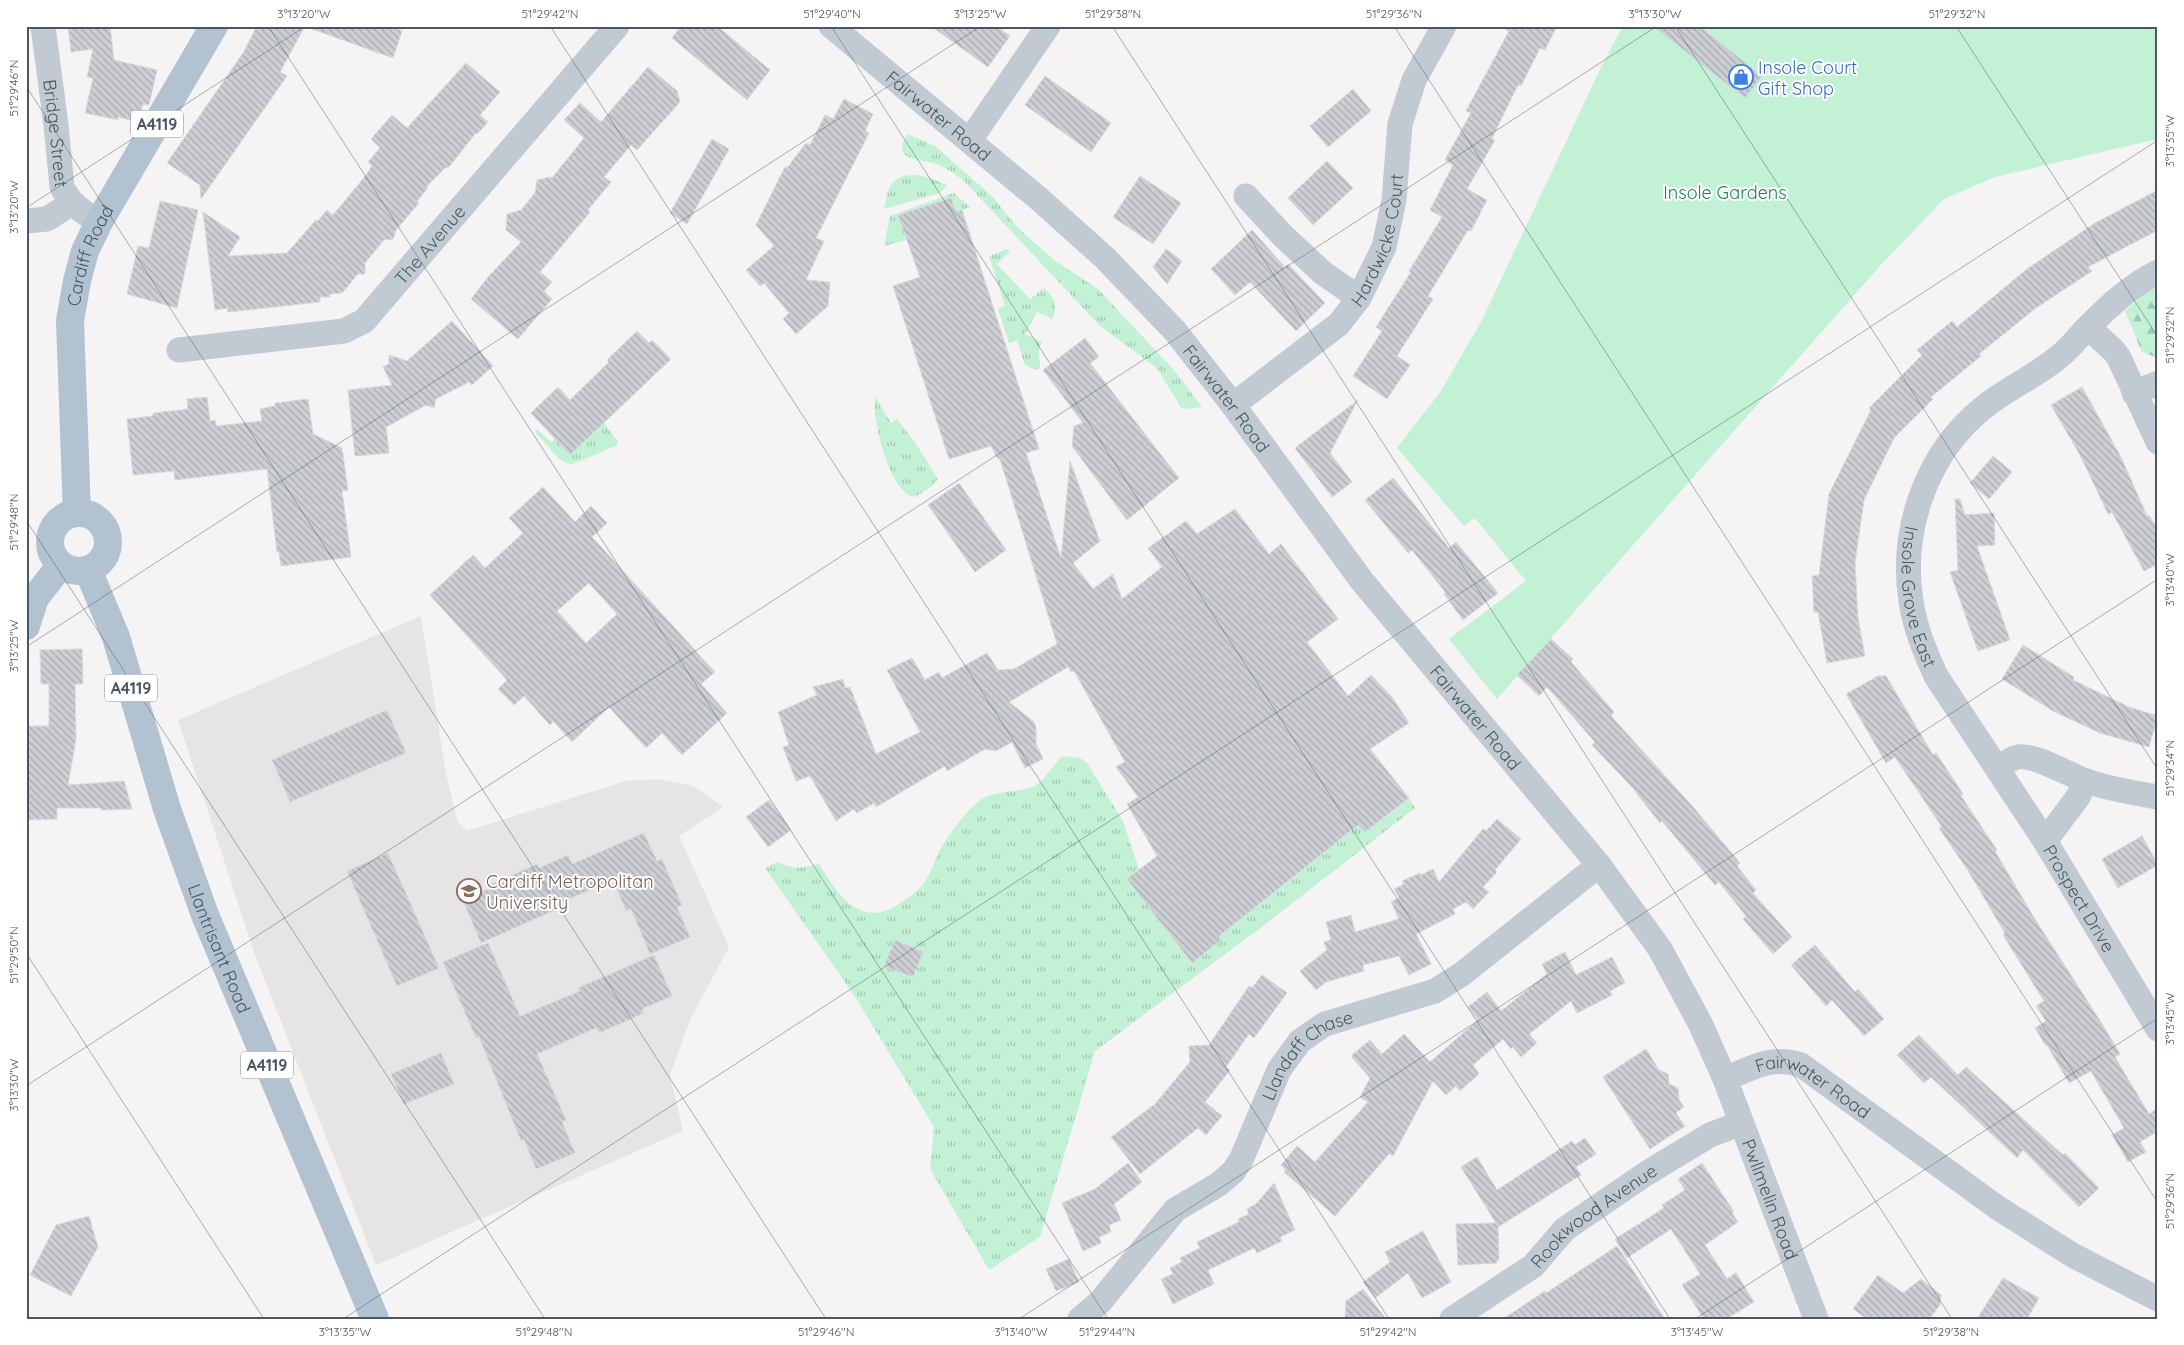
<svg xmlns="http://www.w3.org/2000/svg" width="2184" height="1345" font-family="Quicksand,sans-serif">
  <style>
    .education { fill: #e6e4e5 }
    .grass { fill: url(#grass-tufts) }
    .forest { fill: url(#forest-firs) }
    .green { fill: #c3f1d5 }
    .building { fill: url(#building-back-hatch); stroke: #d7d9de; fill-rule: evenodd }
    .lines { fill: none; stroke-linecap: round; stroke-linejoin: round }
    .minor { stroke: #c1cad2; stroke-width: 25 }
    .major { stroke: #b3c2d1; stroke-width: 28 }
    .ticks { fill: none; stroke: #4a5661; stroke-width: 1; stroke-opacity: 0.45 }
    .labels { text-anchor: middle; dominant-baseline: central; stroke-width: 4; stroke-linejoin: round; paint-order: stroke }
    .shield { fill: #fff; stroke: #808990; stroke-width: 1 }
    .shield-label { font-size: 16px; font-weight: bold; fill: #4a5661 }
    .shop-label { font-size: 18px; fill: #366cbe; stroke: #fff; text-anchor: start }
    .street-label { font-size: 18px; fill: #4a5661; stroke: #fff }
    .park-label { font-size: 18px; fill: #17864f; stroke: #fff }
    .education-label { font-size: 18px; fill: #785e54; stroke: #fff; text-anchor: start }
    .neatline { fill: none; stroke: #4a5661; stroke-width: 2 }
    .ticks-label { font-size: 12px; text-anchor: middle; fill: #4a5661 }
  </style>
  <defs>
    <pattern id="grass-tufts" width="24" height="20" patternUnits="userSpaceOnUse" patternTransform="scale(1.25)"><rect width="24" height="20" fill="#c3f1d5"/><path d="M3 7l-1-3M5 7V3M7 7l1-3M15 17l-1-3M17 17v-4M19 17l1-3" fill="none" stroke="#a0c6b0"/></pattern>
    <pattern id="forest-firs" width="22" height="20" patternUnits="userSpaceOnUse" patternTransform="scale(1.25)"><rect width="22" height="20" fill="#c3f1d5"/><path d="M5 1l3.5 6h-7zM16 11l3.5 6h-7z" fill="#a0c6b0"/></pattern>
    <pattern id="building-back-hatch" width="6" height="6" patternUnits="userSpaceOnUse" patternTransform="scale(1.25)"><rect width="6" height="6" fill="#cdcfd5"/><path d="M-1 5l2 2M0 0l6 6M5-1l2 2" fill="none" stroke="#a8abb0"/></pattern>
  </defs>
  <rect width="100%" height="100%" fill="#f5f3f3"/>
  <path class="education" d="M421 616 446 774 458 822 467 831 625 781 658 779 693 786 723 807 679 836 729 947 690 1020 670 1075 683 1131 376 1265 255 955 178 720Z"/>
  <g class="grass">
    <path d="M908 134 935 146 993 197 1018 228 1054 260 1098 289 1173 369 1202 407 1182 409 1157 368 1101 327 963 180C954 174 946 167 936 164 921 159 889 161 908 134Z"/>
    <path d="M916 175 930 178 947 185 940 193 884 209C889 187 889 175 916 175Z"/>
    <path d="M954 193 970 207 956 212 951 198 899 215 906 240 884 246 890 216Z"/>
    <path d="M1007 249 1010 251 997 264 1030 299 1044 288C1054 298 1059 305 1052 319L1037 312 1025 334 1041 342 1039 351 1040 368 1036 370 1025 365 1017 340 1009 343 998 309 1005 306 989 256Z"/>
    <path d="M875 396 891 423 897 419 916 444 938 479 931 487 915 497C890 495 871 417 875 396Z"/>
    <path d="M604 423 618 442 616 446 570 465 559 459 535 432 537 429 551 442 555 439 570 455Z"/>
    <path d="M1063 756 1080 758 1087 763 1123 821 1139 869 1127 879 1192 963 1221 940 1219 936 1358 825 1365 832 1409 798 1415 808 1263 926 1095 1051 1040 1237 989 1270 930 1169 934 1127 854 995 765 868 777 862C797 870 799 868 819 864 837 893 859 929 897 905 907 899 917 892 924 883 930 875 934 862 939 852 946 838 966 811 979 801 996 789 1016 794 1034 786 1047 779 1052 765 1063 756Z"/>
  </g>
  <path class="forest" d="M2158 287V358L2142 352 2125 311 2146 293Z"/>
  <path class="green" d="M1623 26H2158V139L1995 177 1944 199 1879 267 1497 699 1449 639 1526 581 1475 518 1464 526 1397 448 1441 391 1481 322 1604 61Z"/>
  <g class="building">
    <path d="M68 26H110L114 60 157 70 149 105 143 104 139 122 118 117V120L85 113 93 78 87 77 93 49 71 52Z"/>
    <path d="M257 26H305L280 72 287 76 201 199 200 185 167 163 243 53Z"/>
    <path d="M313 26H389L402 31 393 58 312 29Z"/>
    <path d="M681 26H717L770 70 747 100 672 38Z"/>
    <path d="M931 26H996L1010 36 988 67Z"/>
    <path d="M1499 26H1557L1545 50 1540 48 1521 86 1518 85 1492 138 1495 140 1467 189 1487 200 1471 231 1468 230 1428 296 1433 299 1397 356 1410 365 1387 399 1353 376 1382 331 1376 327 1411 272 1409 271 1442 217 1430 210 1453 165 1445 160 1471 113 1466 111 1509 31Z"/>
    <path d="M1653 26H1699L1762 76 1745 98Z"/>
    <path d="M466 63 500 92 480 115 488 122 478 133 475 134 449 167 445 168 426 187 428 188 417 201 419 203 396 230 393 239 384 240 365 263V274H358L342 293 330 294V297H320V302L228 312 227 308 215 310 203 212 240 237 228 256 287 253 316 220 318 221 327 210 333 215 363 179 372 166 368 162 380 148 371 139 392 115 407 128Z"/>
    <path d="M648 67 677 91 680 102 637 150 631 145 604 177 611 182 588 210 590 212 540 272 552 282 544 291 552 299 518 339 471 299 488 277 521 242 506 230 507 214 521 210 535 193 537 180 550 177 552 178 584 138 564 120 580 103 601 122Z"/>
    <path d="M1045 76 1111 123 1091 152 1025 105Z"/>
    <path d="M1353 89 1371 111 1328 147 1310 126Z"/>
    <path d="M844 99 873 114 865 131 869 133 816 238 824 241 806 280 830 282 828 306 796 334 783 319 789 313 764 283 760 286 746 270 774 246 756 225 785 167 787 168 806 143 810 145 825 115 833 119Z"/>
    <path d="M712 139 729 149 687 224 670 213Z"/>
    <path d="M1327 161 1353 188 1313 225 1288 198Z"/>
    <path d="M1140 176 1181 203 1153 244 1113 217Z"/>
    <path d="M2158 190V230L2088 267 2092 271 2036 308 1979 354 1981 356 1931 397 1933 399 1894 438 1864 500 1855 563 1858 618 1865 656 1827 663 1818 612H1814L1812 576 1819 575 1829 494 1871 410 1869 408 1922 355 1917 350 1952 321 1957 327 2027 269 2095 223Z"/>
    <path d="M951 198 956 212 962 210 1039 449 1026 453 1061 558 1070 461 1100 541 1073 563 1093 589 1113 574 1122 599 1162 567 1148 548 1186 521 1197 534 1235 509 1269 554 1281 544 1338 619 1307 642 1348 696 1371 675 1392 697 1409 723 1370 749 1409 798 1365 832 1358 825 1219 936 1221 940 1192 963 1127 879 1157 856 1127 804 1138 797 1116 767 1125 762 1074 671 1071 672 1068 667 1009 702 1034 722 1036 728V744L1043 759 1025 768 1012 742 996 751 985 749 947 771 945 766 876 807 874 803 857 813 854 809 836 821 810 776 796 781 783 747 789 745 778 712 817 695 813 687 843 679 845 688 850 687 876 754 920 732 887 670 912 658 925 680 939 672 942 678 987 653 998 670 1014 669 1057 644 1000 459 997 458 991 446 949 459 893 286 920 277 898 215Z"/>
    <path d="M160 201 198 210 177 308 127 294 138 246 149 248Z"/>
    <path d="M1252 230 1285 267 1288 264 1325 303 1296 331 1250 282 1235 295 1211 269Z"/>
    <path d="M1166 249 1182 261 1167 284 1153 267Z"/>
    <path d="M452 321 493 366 472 385 469 382 436 399 434 408 426 405 386 427 389 453 355 456 348 390 392 385 383 367 389 364V355L407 361Z"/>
    <path d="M637 331 649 343 652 340 671 359 570 455 531 413 558 387 570 400 609 362 607 360Z"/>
    <path d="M1085 338 1099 357 1090 363 1179 478 1127 520 1072 446 1074 426 1083 423 1043 370Z"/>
    <path d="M2082 387 2121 457 2147 516 2149 515 2158 530V564L2144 571 2112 512 2108 514 2080 455 2051 405Z"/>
    <path d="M207 397 210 421 215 420 216 426 262 421 260 409 275 406V403L308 399 313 434 342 448 348 490 342 491 351 557 281 566 279 552H277L267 469 175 480 174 471 133 475 127 419 152 416 154 413 188 409 187 399Z"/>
    <path d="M1358 400 1330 453 1352 482 1332 497 1295 448Z"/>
    <path d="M1993 456 2012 472 1989 499 1970 483Z"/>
    <path d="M1393 478 1449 548 1456 542 1498 593 1463 620 1444 594 1446 593 1412 550 1408 553 1365 500Z"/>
    <path d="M959 483 1006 550 975 572 928 505Z"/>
    <path d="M543 487 575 522 591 506 607 523 592 537 715 672 701 684 727 713 682 755 662 733 646 748 609 707 572 742 553 721 550 725 524 696 514 705 498 689 507 680 430 595 473 555 485 568 523 533 509 518ZM589 583 617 614 586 643 557 611Z"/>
    <path d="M1955 499H1960L1965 515 1994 513 1995 545 1977 546 2010 640 1978 651 1950 572 1958 570Z"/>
    <path d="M1551 639 1573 659 1571 662 1614 712 1611 716 1694 808 1740 863 1737 866 1756 890 1753 893 1792 937 1773 954 1743 919 1746 916 1719 882 1715 885 1662 821 1660 823 1631 786 1592 745 1595 742 1547 687 1539 696 1517 675Z"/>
    <path d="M2023 645 2074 677 2073 680 2129 707 2158 716 2149 747 2100 733 2053 711 2002 679Z"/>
    <path d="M82 649 83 684H75L76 739 68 785 124 781 132 809 101 810V808H57V819L26 820V726H49V684H41L40 650Z"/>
    <path d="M1878 676H1886L1933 755 1936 753 1963 794 1961 796 1997 850 1995 851 2033 916 2099 1019 2120 1054 2115 1057 2149 1114 2158 1108V1131L2140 1142 2146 1152 2128 1162 2112 1135 2124 1128 2091 1071 2069 1083 2047 1045 2046 1046 2035 1028 2046 1021 2036 1006 2044 1001 2003 935 2005 933 1967 869 1939 828 1942 827 1895 757 1886 763 1846 694Z"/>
    <path d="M387 710 406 753 290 802 272 760Z"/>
    <path d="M769 800 791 830 768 847 746 817Z"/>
    <path d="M1497 819 1521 839 1495 870 1497 872 1483 887 1489 892 1473 909 1466 902 1453 909 1455 914 1416 934 1431 964 1409 975 1399 956 1363 965 1364 971 1326 982 1316 990 1300 971 1327 950 1324 942 1331 940 1326 922 1351 915 1355 932 1399 919 1391 902 1399 898 1394 889 1404 884 1402 881 1420 873 1421 875 1433 869 1439 882 1483 829 1486 831Z"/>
    <path d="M644 833 657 861 662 859 682 905 677 907 690 937 650 954 631 909 626 911 613 880 555 905 557 909 481 943 463 900 493 887 492 884 537 864 539 868 568 855 572 864Z"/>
    <path d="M2142 836 2158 865 2118 888 2102 859Z"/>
    <path d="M388 853 439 968 397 986 347 871Z"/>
    <path d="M895 940 923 952 913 977 884 966Z"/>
    <path d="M488 943 520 1016 580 991 578 988 654 955 672 996 642 1009 644 1013 599 1033 596 1028 537 1054 566 1120 562 1122 575 1153 536 1169 524 1139 521 1141 479 1037 476 1038 443 962Z"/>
    <path d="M1815 945 1855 992 1858 989 1884 1019 1864 1036 1832 1000 1826 1006 1791 965Z"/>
    <path d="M1565 952 1576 975 1612 957 1625 983 1610 991 1612 995 1577 1013 1571 1001 1529 1034 1537 1043 1521 1057 1513 1047 1511 1049 1503 1039 1473 1065 1479 1074 1460 1091 1456 1086 1446 1095 1433 1081 1393 1156 1389 1154 1335 1216 1284 1172 1286 1170 1281 1165 1297 1146 1315 1162 1368 1102 1360 1097 1370 1078 1351 1056 1370 1040 1382 1054 1404 1034 1430 1062 1478 1020 1468 1007 1487 992 1501 1011 1547 974 1542 964Z"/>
    <path d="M1262 975 1287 993 1254 1038 1249 1034 1226 1067 1230 1070 1205 1102 1222 1116 1206 1135 1198 1128 1140 1174 1111 1137 1155 1104 1190 1062 1189 1046 1209 1045 1249 986 1252 988Z"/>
    <path d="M1919 1035 1958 1075 1966 1067 2063 1155 2065 1153 2099 1188 2079 1207 2023 1150 2017 1158 1931 1077 1924 1083 1897 1055Z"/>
    <path d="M1646 1049 1659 1070 1668 1074 1669 1084 1678 1088 1679 1100 1684 1107 1676 1113 1685 1126 1650 1149 1603 1077Z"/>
    <path d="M441 1053 454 1084 404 1104 391 1074Z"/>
    <path d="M1585 1138 1596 1154 1576 1167 1581 1175 1498 1227 1499 1260H1497V1263L1458 1265 1456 1224 1496 1223 1461 1167 1477 1157 1497 1190 1572 1141 1575 1145Z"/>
    <path d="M1128 1163 1142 1182 1114 1204 1121 1220 1109 1225 1111 1232 1099 1237 1101 1243 1083 1251 1062 1203 1095 1189Z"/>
    <path d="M1702 1163 1734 1212 1732 1213 1738 1222 1705 1245 1727 1279 1736 1273 1754 1302 1726 1319H1704L1682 1285 1700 1274 1671 1229 1627 1258 1615 1239 1664 1208 1662 1205 1685 1190 1678 1179Z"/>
    <path d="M1274 1183 1295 1230 1280 1237 1282 1241 1257 1253 1254 1248 1208 1270 1214 1284 1173 1304 1161 1279 1173 1274 1170 1268 1182 1262 1180 1258 1200 1248 1197 1242 1239 1222 1238 1219 1249 1214 1247 1209 1256 1204Z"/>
    <path d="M89 1216 98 1247 71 1296 30 1275 56 1225Z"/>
    <path d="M1423 1231 1451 1282 1422 1298 1408 1273 1375 1298 1363 1282 1390 1262 1385 1252Z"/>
    <path d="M1617 1246 1665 1319H1503L1545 1291 1546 1293Z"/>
    <path d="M1069 1259 1079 1282 1056 1291 1046 1269Z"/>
    <path d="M1878 1275 1903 1293 1921 1279 1941 1295 1940 1305 1929 1319H1867L1853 1309Z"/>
    <path d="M2003 1278 2039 1298 2027 1319H1977Z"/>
    <path d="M1363 1289 1386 1319H1345L1346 1301Z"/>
  </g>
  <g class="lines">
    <g class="minor">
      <path id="s1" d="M43 26 56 125 62 187C70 204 83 212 99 222"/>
      <path id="s2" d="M831 26 1038 198 1105 258 1175 331 1233 405 1362 581 1599 865 1660 949 1700 1023 1725 1079 1816 1319"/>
      <path d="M970 140 1048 26"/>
      <path d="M1246 196 1283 236 1323 273 1359 298"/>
      <path d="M26 221 47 219 72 203"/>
      <path id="s3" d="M2158 272C2130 286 2109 306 2087 328 2078 337 2071 347 2061 355 2037 376 2007 388 1983 408 1926 454 1900 530 1911 601 1915 628 1925 652 1936 676L2045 841 2158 1029"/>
      <path d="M2088 327 2114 351 2119 358 2158 442"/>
      <path id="s4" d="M179 350 344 331 364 321 617 26"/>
      <path d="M2134 393 2158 383"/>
      <path id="s5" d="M1233 405 1339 324 1359 298 1384 247 1394 200 1400 124 1414 80 1444 26"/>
      <path d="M1998 769C2003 765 2011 758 2018 757 2035 754 2069 775 2086 781 2109 789 2134 793 2158 797"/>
      <path d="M2045 841 2078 797 2086 781"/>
      <path id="s6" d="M1725 1079C1752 1068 1771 1055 1801 1065L1998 1208 2074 1256 2158 1299"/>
      <path id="s7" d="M1080 1319 1100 1302 1175 1210 1219 1184 1233 1172 1241 1160 1279 1070 1300 1041 1325 1024 1435 991 1462 974 1599 865"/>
      <path id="s8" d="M1452 1319 1533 1266 1565 1229 1647 1173 1710 1135 1741 1123"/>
    </g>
    <g class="major">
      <circle cx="79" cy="542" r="29"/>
      <path id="s9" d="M77 513 70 321 77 281 85 251 99 222 214 26"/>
      <path id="s10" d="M88 570 116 637 167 809 205 915 375 1319"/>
      <path d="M26 626 35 598 60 566"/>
    </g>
  </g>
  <path class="ticks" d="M268 26 1108 1319M550 26 1389 1319M831 26 1670 1319M1112 26 1952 1319M1394 26 2158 1203M1675 26 2158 770M1956 26 2158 337M26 86 826 1319M26 208 306 26M26 520 545 1319M26 647 981 26M26 953 264 1319M26 1086 1657 26M343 1319 2158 140M1019 1319 2158 579M1695 1319 2158 1018"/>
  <defs>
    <symbol id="shop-ring" viewBox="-11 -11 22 22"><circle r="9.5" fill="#fff" stroke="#3f7fe0" stroke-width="1.5"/><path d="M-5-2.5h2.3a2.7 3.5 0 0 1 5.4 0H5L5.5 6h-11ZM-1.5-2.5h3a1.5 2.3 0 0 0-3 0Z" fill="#3f7fe0"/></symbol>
    <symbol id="university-ring" viewBox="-11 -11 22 22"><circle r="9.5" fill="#fff" stroke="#8d6e63" stroke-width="1.5"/><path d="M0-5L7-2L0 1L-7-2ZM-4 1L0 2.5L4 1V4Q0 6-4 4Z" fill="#8d6e63"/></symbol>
  </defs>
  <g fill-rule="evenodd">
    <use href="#shop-ring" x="1727" y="63" width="28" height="28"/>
    <use href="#university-ring" x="455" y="877" width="28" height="28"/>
  </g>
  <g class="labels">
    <g class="shield">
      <rect x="131" y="110.5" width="52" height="27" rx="4"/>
      <rect x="105" y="674.5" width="52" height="27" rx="4"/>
      <rect x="241" y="1051.5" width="52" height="27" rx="4"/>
    </g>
    <g class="shield-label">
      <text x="157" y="124">A4119</text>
      <text x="131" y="688">A4119</text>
      <text x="267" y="1065">A4119</text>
    </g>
    <g class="shop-label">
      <text x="1758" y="67">Insole Court<tspan x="1758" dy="21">Gift Shop</tspan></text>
    </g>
    <g class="street-label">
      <text stroke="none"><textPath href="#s2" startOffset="140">Fairwater Road</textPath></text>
      <text stroke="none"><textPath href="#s1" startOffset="108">Bridge Street</textPath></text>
      <text stroke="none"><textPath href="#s5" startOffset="228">Hardwicke Court</textPath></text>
      <text stroke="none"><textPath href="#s4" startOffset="289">The Avenue</textPath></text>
      <text stroke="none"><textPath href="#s9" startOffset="261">Cardiff Road</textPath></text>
      <text stroke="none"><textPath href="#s2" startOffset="545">Fairwater Road</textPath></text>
      <text stroke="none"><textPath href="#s3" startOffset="435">Insole Grove East</textPath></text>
      <text stroke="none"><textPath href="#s2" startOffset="950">Fairwater Road</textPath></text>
      <text stroke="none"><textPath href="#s3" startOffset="782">Prospect Drive</textPath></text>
      <text stroke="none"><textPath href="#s10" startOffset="401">Llantrisant Road</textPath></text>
      <text stroke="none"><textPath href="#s7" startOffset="358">Llandaff Chase</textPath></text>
      <text stroke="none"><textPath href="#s6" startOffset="98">Fairwater Road</textPath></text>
      <text stroke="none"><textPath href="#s2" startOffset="1520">Pwllmelin Road</textPath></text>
      <text stroke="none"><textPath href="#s8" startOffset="176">Rookwood Avenue</textPath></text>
    </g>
    <g class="park-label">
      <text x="1725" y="192">Insole Gardens</text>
    </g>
    <g class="education-label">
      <text x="486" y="881">Cardiff Metropolitan<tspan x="486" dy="21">University</tspan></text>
    </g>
  </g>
  <rect width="2184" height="1345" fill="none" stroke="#ffffff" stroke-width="55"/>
  <rect x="28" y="28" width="2128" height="1290" class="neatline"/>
  <g class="ticks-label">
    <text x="304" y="18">3°13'20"W</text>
    <text x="550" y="18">51°29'42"N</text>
    <text x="832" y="18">51°29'40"N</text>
    <text x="980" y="18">3°13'25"W</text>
    <text x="1113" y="18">51°29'38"N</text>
    <text x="1394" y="18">51°29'36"N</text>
    <text x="1655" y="18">3°13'30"W</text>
    <text x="1957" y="18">51°29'32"N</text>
    <text transform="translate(14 88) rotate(-90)" y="4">51°29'46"N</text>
    <text transform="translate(2170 141) rotate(-90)" y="4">3°13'35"W</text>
    <text transform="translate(14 207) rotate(-90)" y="4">3°13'20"W</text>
    <text transform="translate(2170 335) rotate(-90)" y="4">51°29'32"N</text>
    <text transform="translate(14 522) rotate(-90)" y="4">51°29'48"N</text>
    <text transform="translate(2170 580) rotate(-90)" y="4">3°13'40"W</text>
    <text transform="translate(14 646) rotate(-90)" y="4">3°13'25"W</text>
    <text transform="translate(2170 768) rotate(-90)" y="4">51°29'34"N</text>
    <text transform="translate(14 955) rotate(-90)" y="4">51°29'50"N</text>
    <text transform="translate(2170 1019) rotate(-90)" y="4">3°13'45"W</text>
    <text transform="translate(14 1085) rotate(-90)" y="4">3°13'30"W</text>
    <text transform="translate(2170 1201) rotate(-90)" y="4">51°29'36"N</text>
    <text x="345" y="1336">3°13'35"W</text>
    <text x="544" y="1336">51°29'48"N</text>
    <text x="826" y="1336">51°29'46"N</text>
    <text x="1021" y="1336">3°13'40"W</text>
    <text x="1107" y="1336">51°29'44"N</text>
    <text x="1388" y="1336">51°29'42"N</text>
    <text x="1697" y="1336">3°13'45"W</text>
    <text x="1951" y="1336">51°29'38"N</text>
  </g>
</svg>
